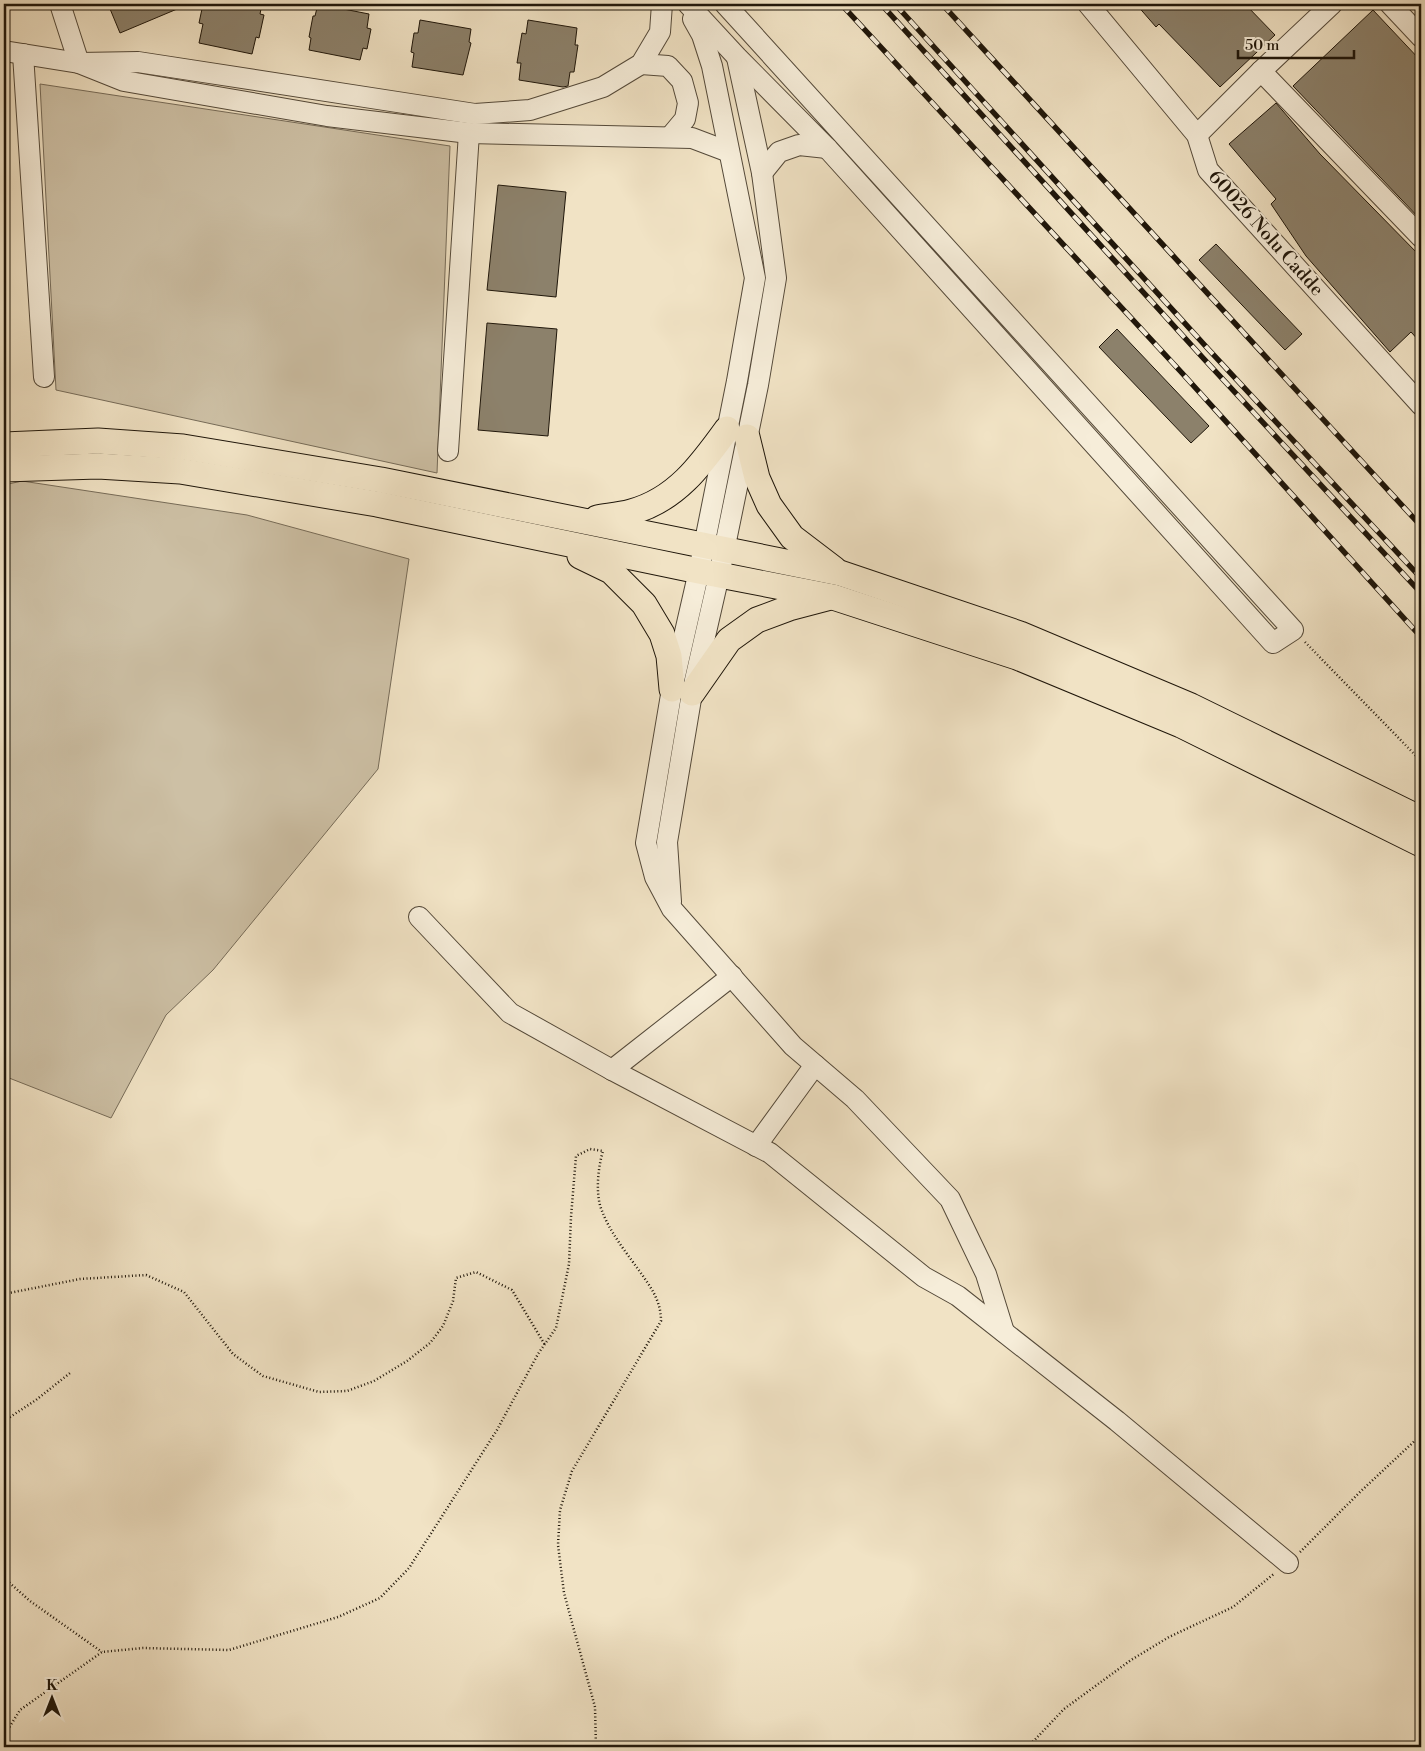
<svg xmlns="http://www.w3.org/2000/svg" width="1425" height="1751" font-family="'Libre Bodoni',serif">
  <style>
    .green { fill: #cdc0a5; stroke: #766b58 }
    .building { fill: #8c816b; stroke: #1f160a }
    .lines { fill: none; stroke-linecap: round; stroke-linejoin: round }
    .minor-casing { stroke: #544939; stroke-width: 22 }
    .major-casing { stroke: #1f160a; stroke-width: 27 }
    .path { stroke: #1f160a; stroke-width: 2.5; stroke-dasharray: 1 2.5; stroke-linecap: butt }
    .minor { stroke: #f6edd9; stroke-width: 20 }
    .major { stroke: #f1e3c5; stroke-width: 25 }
    .rail-casing { stroke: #1f160a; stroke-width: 5.5 }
    .rail { stroke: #f6edd9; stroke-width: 4; stroke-dasharray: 11; stroke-linecap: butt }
    .labels { text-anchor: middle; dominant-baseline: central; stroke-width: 4; stroke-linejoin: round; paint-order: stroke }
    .street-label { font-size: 19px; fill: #1f160a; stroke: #f6edd9 }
  </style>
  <rect width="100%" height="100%" fill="#f1e3c5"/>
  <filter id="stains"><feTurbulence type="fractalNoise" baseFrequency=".004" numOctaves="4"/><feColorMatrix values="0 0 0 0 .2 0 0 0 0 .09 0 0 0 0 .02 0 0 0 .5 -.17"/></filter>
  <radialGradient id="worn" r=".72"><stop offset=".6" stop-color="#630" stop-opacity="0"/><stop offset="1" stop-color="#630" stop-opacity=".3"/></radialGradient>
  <g class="green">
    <path d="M40 84 450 146 437 473 56 390Z"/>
    <path d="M22 481 247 515 409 559 378 769 213 970 166 1015 111 1118 4 1076V485Z"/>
  </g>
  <g class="building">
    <path d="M108 4H189L120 33Z"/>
    <path d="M203 4H262L260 14 264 15 259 38 256 37 252 54 199 43 203 24 199 23Z"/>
    <path d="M318 4 369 14 367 28 371 29 367 49 363 48 360 60 309 50 311 38 309 37 313 16H315Z"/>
    <path d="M1136 4H1245L1275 35 1220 87 1159 24 1156 27Z"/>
    <path d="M1373 10 1421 61V220L1293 86Z"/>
    <path d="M420 20 471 29 469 42 471 43 463 75 412 67 414 53 411 52 414 33H418Z"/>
    <path d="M528 20 577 28 575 45H578L574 72H570L568 86 563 87 519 80 521 63H517L522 33 526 34Z"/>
    <path d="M1276 103 1320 154 1421 257V343L1411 332 1390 352 1306 256 1271 204 1276 199 1229 144Z"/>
    <path d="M498 185 566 192 556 297 487 290Z"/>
    <path d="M1216 244 1302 334 1285 350 1199 260Z"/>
    <path d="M487 323 557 329 548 436 478 430Z"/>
    <path d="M1117 329 1209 426 1191 443 1099 347Z"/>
  </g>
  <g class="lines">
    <defs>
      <g id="minor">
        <path d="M60 4 79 63 124 81 327 116 469 133 692 138 729 152"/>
        <path d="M688 4 737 57 827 148 1273 643 1293 630 725 4"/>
        <path d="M1088 4 1197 135 1208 170 1421 405"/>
        <path d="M1390 4 1421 37"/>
        <path d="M693 19 702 35 712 66 755 278 737 381 699 571 672 689 646 843 655 877 672 909 793 1046 855 1099 950 1199 986 1274 1004 1332"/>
        <path d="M4 51 79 63 138 62 475 114 530 110 603 87 641 64 660 32 662 4"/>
        <path d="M23 54 44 377"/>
        <path d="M641 64 668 66 682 81 688 103 685 119 670 137"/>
        <path d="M1261 71 1421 237"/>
        <path d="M1197 135 1261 71 1332 4"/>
        <path d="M762 173 779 152 799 145 827 148"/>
        <path d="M448 451 469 133"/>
        <path d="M671 902 667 842 692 693 719 575 758 385 776 278 762 173 737 58"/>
        <path d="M419 917 510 1013 612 1070 770 1153 924 1277 958 1296 1117 1421 1288 1563"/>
        <path d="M612 1070 732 976"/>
        <path d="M756 1146 815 1065"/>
      </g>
      <g id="major">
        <path d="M747 437 757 478 769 505 792 537 834 569"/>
        <path d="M4 445 98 441 183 447 381 480 840 573 1020 634 1191 706 1421 819"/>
        <path d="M4 469 98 466 180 471 377 504 699 571 833 597 1017 657 1181 725 1421 844"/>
        <path d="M597 518C608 516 620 515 631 512 676 500 701 465 727 429"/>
        <path d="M580 556 611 571 644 604 662 634 669 656 672 689"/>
        <path d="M692 693 729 640 757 620 789 608 827 598"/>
      </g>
    </defs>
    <use href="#minor" class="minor-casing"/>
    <use href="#major" class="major-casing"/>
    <g class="path">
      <path d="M1305 642 1421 761"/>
      <path d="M4 1294 80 1279 146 1275 184 1292 233 1354 263 1376 319 1392 347 1391 374 1381 407 1361 430 1343 443 1326 453 1301 456 1278 476 1272 512 1290 545 1345"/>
      <path d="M4 1421 36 1400 70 1373"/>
      <path d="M1300 1552 1360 1492 1421 1435"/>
      <path d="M4 1578 30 1601 102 1652"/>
      <path d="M4 1736 20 1710 102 1652 143 1648 229 1650 338 1617 380 1598 409 1568 497 1430 538 1354 556 1328 569 1264 571 1217 576 1156 590 1149 603 1151C598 1167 595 1195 602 1211 610 1232 625 1251 638 1269 650 1286 661 1300 661 1321L572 1471 560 1510 558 1545 564 1593 595 1707 596 1747"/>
      <path d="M1028 1747 1064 1709 1131 1660 1169 1637 1233 1607 1275 1573"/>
    </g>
    <use href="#minor" class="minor"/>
    <use href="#major" class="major"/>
    <defs>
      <g id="rail">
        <path d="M841 4 1182 373 1421 637"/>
        <path d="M881 4 1204 359 1421 593"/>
        <path d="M895 4 1210 351 1421 578"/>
        <path d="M942 4 1421 526"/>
      </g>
    </defs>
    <use href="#rail" class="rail-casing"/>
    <use href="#rail" class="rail"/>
  </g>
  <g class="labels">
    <g class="street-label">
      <text transform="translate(1266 233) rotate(48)">60026 Nolu Cadde</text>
    </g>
  </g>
  <rect width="1425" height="1751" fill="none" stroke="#f1e3c5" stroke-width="20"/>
  <rect x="5" y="5" width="1415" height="1741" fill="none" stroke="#1f160a" stroke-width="2.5"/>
  <rect x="10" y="10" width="1405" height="1731" fill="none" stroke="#1f160a"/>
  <g transform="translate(52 1698)" stroke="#f6edd9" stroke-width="4" paint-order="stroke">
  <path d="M0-4L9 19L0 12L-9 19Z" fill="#1f160a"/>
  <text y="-8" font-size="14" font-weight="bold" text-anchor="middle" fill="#1f160a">K</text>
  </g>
  <path d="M1238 50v8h116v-8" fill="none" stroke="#1f160a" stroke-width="2.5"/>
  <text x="1245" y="50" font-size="15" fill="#1f160a" stroke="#f6edd9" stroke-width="4" paint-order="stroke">50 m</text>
  <rect width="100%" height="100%" filter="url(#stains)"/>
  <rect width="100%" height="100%" fill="url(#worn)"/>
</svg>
